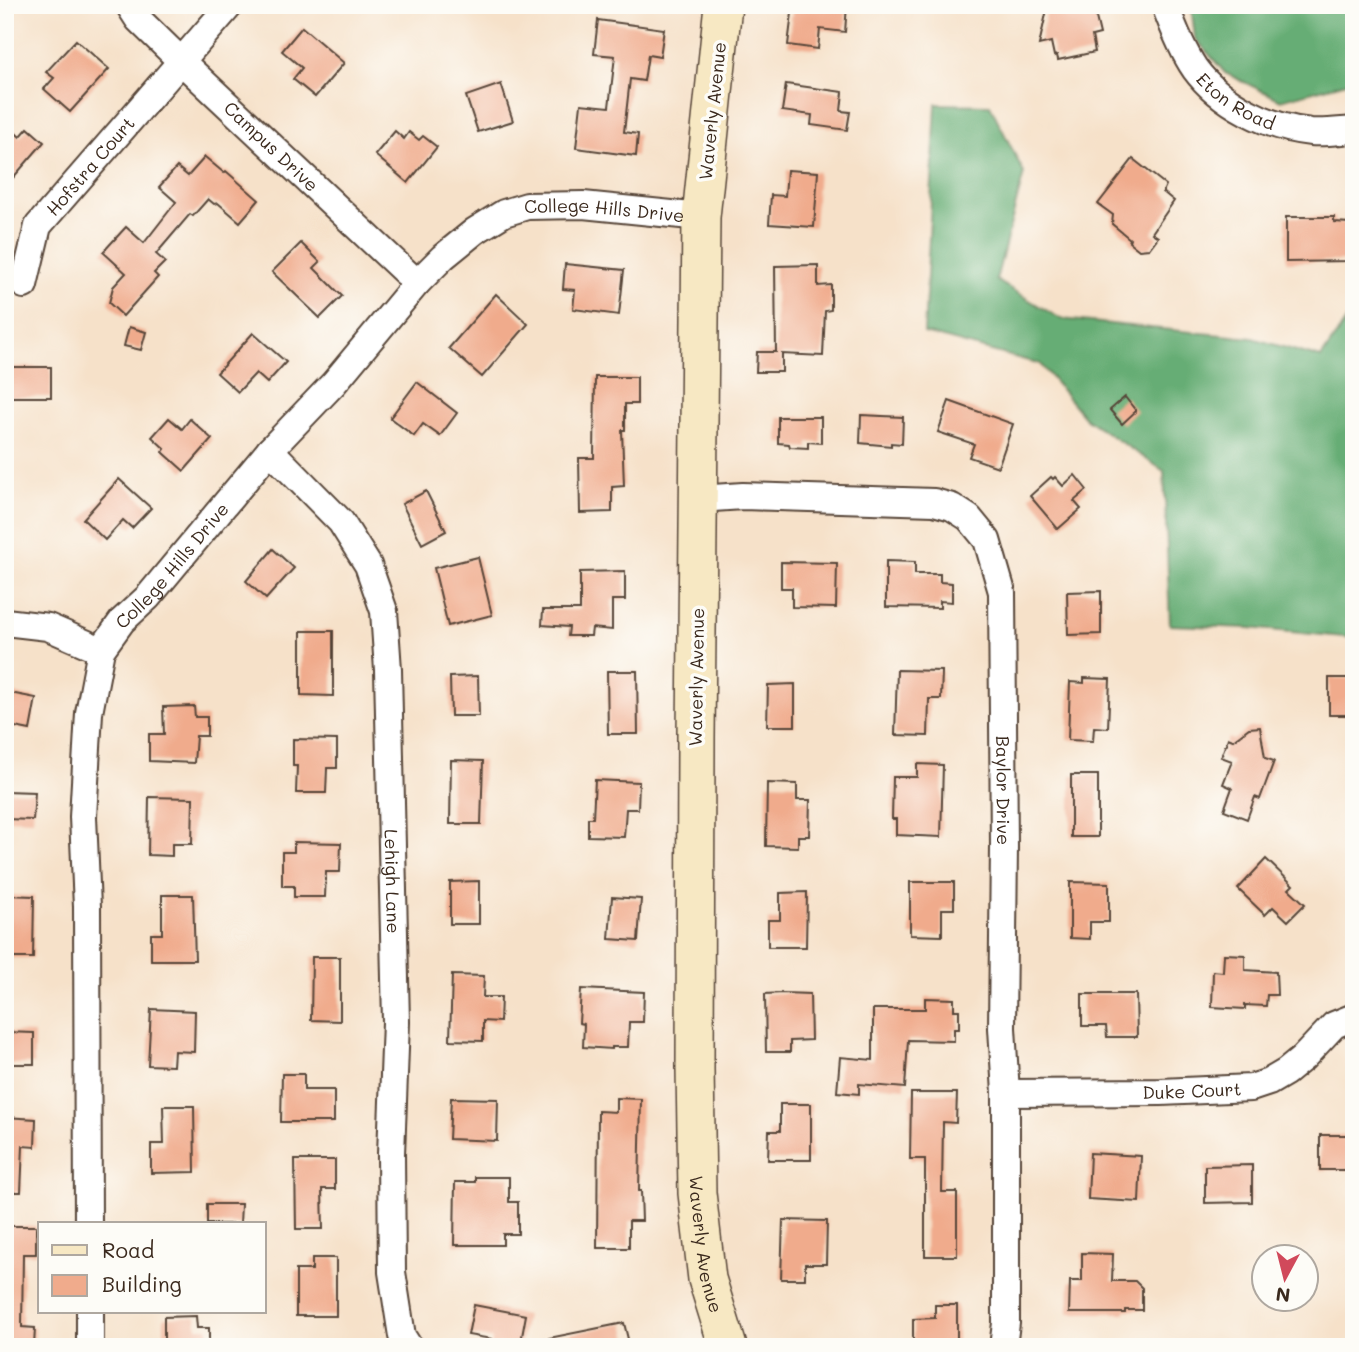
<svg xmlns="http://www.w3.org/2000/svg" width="1359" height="1352" font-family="Mali,sans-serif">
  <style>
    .forest { fill: #66ad74; stroke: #506c49; stroke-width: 2 }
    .building { fill: #f0ab8c }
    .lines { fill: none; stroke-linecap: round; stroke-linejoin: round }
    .street-casing { stroke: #574538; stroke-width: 30 }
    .secondary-casing { stroke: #574538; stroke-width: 40 }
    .street { stroke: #fff; stroke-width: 26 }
    .secondary { stroke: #f7e8c3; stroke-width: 37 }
    .labels { text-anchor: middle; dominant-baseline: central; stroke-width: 7; stroke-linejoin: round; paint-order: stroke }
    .street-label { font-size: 18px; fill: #3b2a1e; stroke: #fdfcf7 }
  </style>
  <rect width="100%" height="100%" fill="#fdfcf7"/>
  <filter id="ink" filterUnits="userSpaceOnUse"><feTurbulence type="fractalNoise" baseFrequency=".0143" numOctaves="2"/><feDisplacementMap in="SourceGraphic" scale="14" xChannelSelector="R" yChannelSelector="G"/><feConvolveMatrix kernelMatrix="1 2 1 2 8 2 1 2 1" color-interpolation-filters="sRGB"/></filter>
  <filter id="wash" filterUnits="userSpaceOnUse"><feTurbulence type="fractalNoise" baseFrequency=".00686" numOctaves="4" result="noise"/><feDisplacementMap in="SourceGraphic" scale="28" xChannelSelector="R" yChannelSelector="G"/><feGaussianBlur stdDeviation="1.57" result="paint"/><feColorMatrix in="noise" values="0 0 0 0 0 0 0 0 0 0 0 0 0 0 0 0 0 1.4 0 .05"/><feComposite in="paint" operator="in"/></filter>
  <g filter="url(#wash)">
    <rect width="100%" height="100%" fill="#f6e1c9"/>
    <g class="forest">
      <path d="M1191 5H1354V80L1281 100 1225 73 1195 38Z"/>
      <path d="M936 104 990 105 1024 173 996 280 1061 319 1252 338 1321 358 1354 309V638L1249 628 1170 625 1164 471 1085 418 1040 364 924 333Z"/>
    </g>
    <g id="blocks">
      <g class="building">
        <path d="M793 5 820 8 821 5H847L845 32 820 29 818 49 788 45Z"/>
        <path d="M1048 5H1093L1100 34 1092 36 1095 52 1058 60 1057 55 1054 56 1051 42 1039 45Z"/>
        <path d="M598 20 664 29 660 57 648 55 644 81 630 79 624 132 638 134 636 156 576 148 581 104 609 107 615 56 594 54Z"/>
        <path d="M302 27 344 63 315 97 293 79 302 68 282 51Z"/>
        <path d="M76 40 109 69 70 112 44 89 54 78 46 72Z"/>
        <path d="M501 84 513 121 478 132 466 96Z"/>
        <path d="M786 84 843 92 841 111 850 112 847 130 811 125 812 115 782 111Z"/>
        <path d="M5 123 20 137 28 128 44 142 5 187Z"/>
        <path d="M395 131 404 139 409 132 419 140 423 136 437 147 408 183 375 155Z"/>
        <path d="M205 157 224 173 226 171 259 200 240 222 218 203 214 204 208 199 193 216 190 214 156 254 165 262 154 273 158 277 123 316 109 303 113 287 126 273 103 252 126 227 144 243 176 202 159 187 177 167 188 176Z"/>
        <path d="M1133 159 1166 185 1163 192 1174 201 1152 233 1158 237 1149 249 1139 250 1129 242 1130 239 1112 224 1113 215 1098 204Z"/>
        <path d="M787 170 818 172 814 227 769 224 771 195 785 196Z"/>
        <path d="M1286 217H1334V222L1350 223V261L1286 262Z"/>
        <path d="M301 243 320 262 314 268 342 296 320 318 272 272Z"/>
        <path d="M565 264 624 270 619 315 573 309 575 290 563 289Z"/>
        <path d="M818 265V286L831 285V310L825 311 823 356 782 354V372H756L757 352H776L775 266Z"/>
        <path d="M496 294 528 324 482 377 449 348Z"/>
        <path d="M129 327 146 332 141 350 124 346Z"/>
        <path d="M253 333 286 362 267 383 256 373 238 392 217 373Z"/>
        <rect x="5" y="367" width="46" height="30"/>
        <path d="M595 377H637V404H625V430H622L624 486 612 487V512L580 513 579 458H594Z"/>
        <path d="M417 382 457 413 440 436 423 424 414 436 390 418Z"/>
        <path d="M1125 397 1136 411 1122 424 1110 410Z"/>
        <path d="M949 401 1013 424 998 467 969 457 974 444 938 432Z"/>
        <path d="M861 415 903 417 902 444 891 443V446L860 443Z"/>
        <path d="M778 417H821V443L808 442V448L790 447 789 444 778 443Z"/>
        <path d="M169 418 182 429 190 419 212 439 184 471 163 452 165 449 152 437Z"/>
        <path d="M1075 475 1087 490 1074 501 1081 509 1058 529 1030 496 1051 477 1053 479 1055 477 1063 486Z"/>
        <path d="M119 479 151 508 132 528 123 520 105 540 83 519Z"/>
        <path d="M426 491 446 531 422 544 402 504Z"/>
        <path d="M273 549 294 568 266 599 246 581Z"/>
        <path d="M478 557 492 615 448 626 434 568Z"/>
        <path d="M886 561 915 562V574H940V582L952 583V602L940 601V608L886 607Z"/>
        <path d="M781 562 837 563 836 608 792 607V588H781Z"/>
        <path d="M625 571V600H612V630L592 628 591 636H568L569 627 542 625 543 610H580V572Z"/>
        <path d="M1101 591V634L1068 635 1067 592Z"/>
        <path d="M301 631H333V696L301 695Z"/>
        <path d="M897 670 942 671 941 699H929L928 736 895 735Z"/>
        <path d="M607 671H637L638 734H608Z"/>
        <path d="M478 676 479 716H451L450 677Z"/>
        <path d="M1084 678 1110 679 1108 728 1094 727 1093 741 1068 740 1070 682 1084 683Z"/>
        <path d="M1329 678H1354L1353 715H1329Z"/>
        <path d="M795 684V726H767L768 685Z"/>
        <path d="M5 692 36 698 30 730 5 725Z"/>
        <path d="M194 706 195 717H207V736H196L194 763 149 761V734H164L163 707Z"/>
        <path d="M1260 727 1265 758 1274 761 1260 799 1255 797 1247 819 1224 810 1232 788 1223 784 1232 761 1221 757 1228 738 1233 740 1249 728Z"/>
        <path d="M293 739 337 740V768H327L326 793H296L297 766H293Z"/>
        <path d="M451 760 483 761 481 824H450Z"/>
        <path d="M917 764 943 765 941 837 896 835V819H892L893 777H917Z"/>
        <rect x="1071" y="775" width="27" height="62"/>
        <path d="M595 780 639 782 638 809H626L624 837 588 836V818H593Z"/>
        <path d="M767 783 797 784V800H810L809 836H798V847L766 846Z"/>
        <path d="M5 791 35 792 33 820 5 819Z"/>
        <path d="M149 797 193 798 192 844H172V856L148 855Z"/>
        <path d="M294 842 341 843 340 872H326L325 897H294V886H282V852H294Z"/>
        <path d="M1266 859 1293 885 1289 889 1305 904 1288 921 1273 907 1265 915 1238 889Z"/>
        <path d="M479 881V924H450V882Z"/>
        <path d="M910 882H954V909H942V936L910 935Z"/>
        <path d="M1070 882 1109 883V922H1090V939L1070 938Z"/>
        <path d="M807 892 806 947H768V920H780V893Z"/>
        <path d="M5 895 34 896 33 958H5Z"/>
        <path d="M162 895H193L195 960H151V934H162Z"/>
        <path d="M612 897 641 899 638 941 609 939Z"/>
        <path d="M1224 954 1245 955V970L1276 972 1277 995H1267L1266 1006 1245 1005V1009L1212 1007 1213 971 1223 972Z"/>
        <path d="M312 957H340V1021L311 1020Z"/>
        <path d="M452 975 484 976 483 997H501L500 1022 483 1021V1041L450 1040Z"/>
        <path d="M581 989 644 992 643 1022H629L628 1047H612V1049L583 1047 584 1024 579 1023Z"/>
        <path d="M783 993 810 994 811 1040 790 1041V1052H766L765 994Z"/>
        <path d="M1082 994H1136L1137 1037H1107L1106 1026H1082Z"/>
        <path d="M925 998 954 999V1010H959V1029H954V1041L908 1040 905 1088 859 1084V1094L837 1092 840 1057 873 1060V1009H925Z"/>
        <path d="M151 1009 195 1011 194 1052 174 1051 173 1066 148 1065Z"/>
        <path d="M5 1032 34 1033V1064H5Z"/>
        <path d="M282 1074H304V1090H334V1122H281Z"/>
        <path d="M911 1093H957L956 1123 943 1122 942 1192H957V1256H925V1159H910Z"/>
        <path d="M451 1098 498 1099 497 1141 449 1139Z"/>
        <path d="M616 1098 641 1099 639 1191H641L642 1221H629V1248H597L598 1111 616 1112Z"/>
        <path d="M780 1104H811V1160H768L769 1131H780Z"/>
        <path d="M163 1106H194L195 1172 151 1173V1144H164Z"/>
        <path d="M5 1117 36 1119 35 1147 23 1146 21 1192H5Z"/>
        <rect x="1320" y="1135" width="34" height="35"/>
        <path d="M1090 1153 1141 1156 1139 1202 1088 1199Z"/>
        <path d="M295 1160H335V1189H322L323 1229H296Z"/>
        <path d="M1252 1165V1202L1205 1203V1166Z"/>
        <path d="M475 1177H509V1202H518V1234H503V1245H454L455 1182H475Z"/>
        <path d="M207 1204H241L240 1224H207Z"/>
        <path d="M783 1220 827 1221 826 1264H805V1279H781Z"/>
        <path d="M5 1226H36V1254H23L22 1327 35 1328 34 1347H5Z"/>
        <path d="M1082 1253 1113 1254 1112 1281H1135L1142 1288V1310H1125V1313H1069L1070 1281H1082Z"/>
        <path d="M312 1258H336V1316H296V1270H312Z"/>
        <path d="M474 1305 526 1315 520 1347H491L492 1339 468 1335Z"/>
        <path d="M935 1305H957V1347H913V1319L935 1318Z"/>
        <path d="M196 1316 197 1328H209V1347H164V1317Z"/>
        <path d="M624 1323 630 1347H549V1338Z"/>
      </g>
    </g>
  </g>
  <g filter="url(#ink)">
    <use href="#blocks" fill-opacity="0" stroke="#574538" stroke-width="2"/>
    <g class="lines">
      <defs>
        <g id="street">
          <path id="s1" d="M129 5 138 19 182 62 417 283"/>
          <path id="s2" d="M1165 5C1173 27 1182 50 1195 69 1220 103 1269 128 1311 132 1325 133 1339 131 1354 130"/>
          <path id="s3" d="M24 285 38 226 230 5"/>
          <path id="s4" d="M270 450 341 522 368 565 384 611 388 670 396 1022 391 1154 392 1272 402 1336 409 1347"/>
          <path id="s5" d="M698 499 743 496 934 502 952 507 969 518 987 540 1002 592 1004 847 1002 1028 1006 1093V1323L1003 1347"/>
          <path d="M5 622 48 627 101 650"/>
          <path id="s6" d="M1006 1093 1161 1092 1251 1088 1269 1082 1286 1072 1303 1058 1334 1025 1354 1017"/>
          <path id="s7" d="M88 1224 87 907 83 817 89 713 101 650 122 621 148 597 270 450 334 383 417 283 443 257 475 231 504 213 527 206 583 205 701 217"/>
          <path d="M90 1312V1347"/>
        </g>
        <g id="secondary">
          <path id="s8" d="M723 5 701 217 696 737 695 1069 697 1193 707 1279 728 1347"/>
        </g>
      </defs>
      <use href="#street" class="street-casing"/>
      <use href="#secondary" class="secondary-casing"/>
      <use href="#street" class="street"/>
      <use href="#secondary" class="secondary"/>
    </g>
  </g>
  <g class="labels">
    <g class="street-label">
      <text stroke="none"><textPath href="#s2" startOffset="124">Eton Road</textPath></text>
      <text transform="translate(712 111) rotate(-84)">Waverly Avenue</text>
      <text stroke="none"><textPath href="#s1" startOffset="201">Campus Drive</textPath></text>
      <text stroke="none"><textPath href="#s3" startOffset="140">Hofstra Court</textPath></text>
      <text stroke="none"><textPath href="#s7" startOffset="1274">College Hills Drive</textPath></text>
      <text stroke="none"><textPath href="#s7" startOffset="686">College Hills Drive</textPath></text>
      <text transform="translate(696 677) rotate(-89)">Waverly Avenue</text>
      <text stroke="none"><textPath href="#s5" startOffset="556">Baylor Drive</textPath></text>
      <text stroke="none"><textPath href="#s4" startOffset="471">Lehigh Lane</textPath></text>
      <text stroke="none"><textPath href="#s6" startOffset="186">Duke Court</textPath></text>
      <text stroke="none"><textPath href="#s8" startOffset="1241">Waverly Avenue</textPath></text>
    </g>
  </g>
  <rect width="1359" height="1352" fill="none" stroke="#fdfcf7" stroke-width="28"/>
  <rect x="38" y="1222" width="228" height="91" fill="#fdfcf7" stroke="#afa8a0" stroke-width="2"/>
  <rect x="52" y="1245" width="35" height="10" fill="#f7e8c3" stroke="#afa8a0" stroke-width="2"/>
  <text x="102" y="1258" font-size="21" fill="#3b2a1e">Road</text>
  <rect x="52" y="1275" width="35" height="21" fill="#f0ab8c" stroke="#afa8a0" stroke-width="2"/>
  <text x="102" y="1292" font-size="21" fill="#3b2a1e">Building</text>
  <g transform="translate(1285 1278) rotate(187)"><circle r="33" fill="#fdfcf7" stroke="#afa8a0" stroke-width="2"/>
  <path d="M0-5L12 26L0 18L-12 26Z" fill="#d1495b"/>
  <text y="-10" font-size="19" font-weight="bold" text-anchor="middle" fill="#3b2a1e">N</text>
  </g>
</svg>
